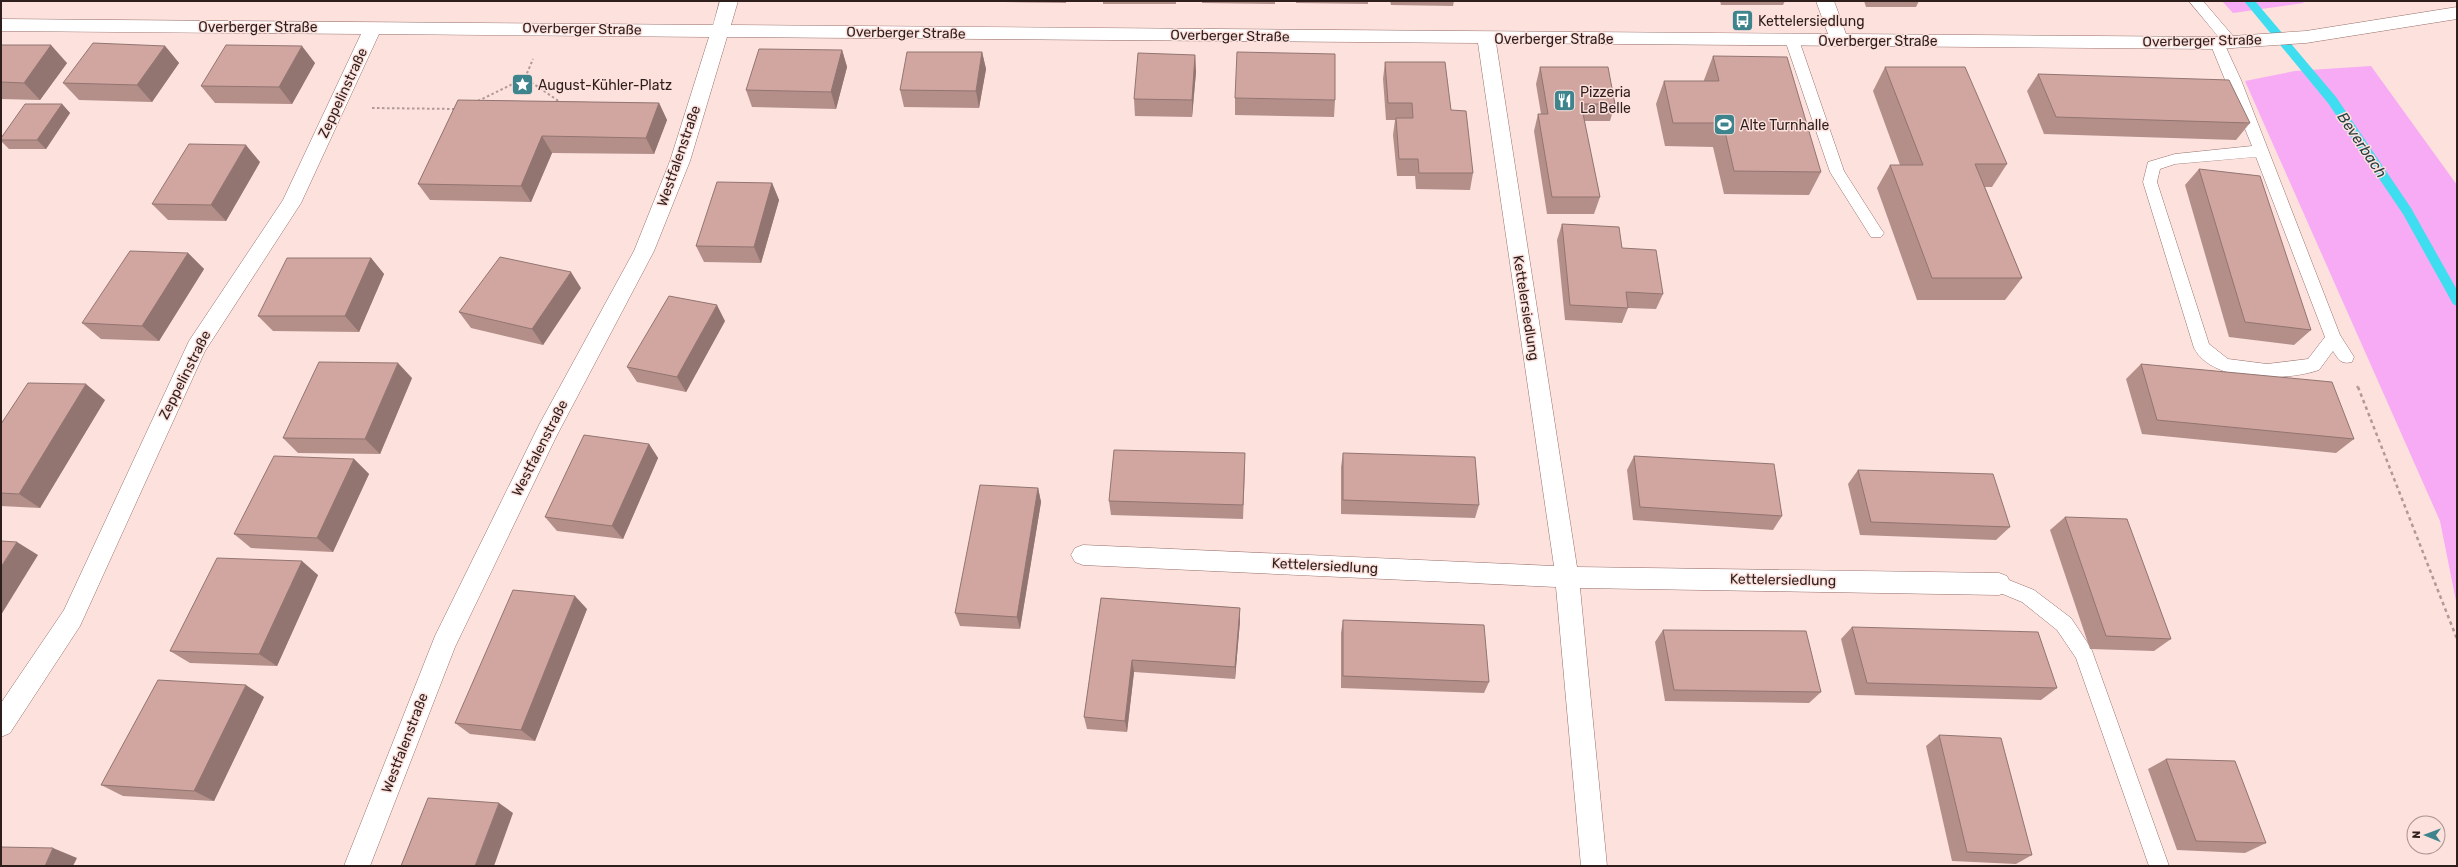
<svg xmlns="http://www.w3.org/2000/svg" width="2458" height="867" font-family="Rubik,sans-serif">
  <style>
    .green { fill: #f6abf4 }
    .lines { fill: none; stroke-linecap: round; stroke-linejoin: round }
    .stream { fill: #3eddf0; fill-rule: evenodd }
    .lane-casing { stroke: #98706b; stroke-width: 1 }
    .street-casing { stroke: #98706b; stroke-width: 1 }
    .path-far1 { stroke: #b09996; stroke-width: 2; stroke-dasharray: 2.5 2.5; stroke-linecap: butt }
    .path { stroke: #b09996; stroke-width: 2.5; stroke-dasharray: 3.5 3.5; stroke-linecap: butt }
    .lane { fill: #fff; fill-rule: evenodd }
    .street { fill: #fff; fill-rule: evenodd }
    .wall { fill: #b48f8a }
    .shaded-wall { fill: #927470 }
    .building { fill: #d1a6a0; stroke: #927470 }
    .labels { text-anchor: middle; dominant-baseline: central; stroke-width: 3; stroke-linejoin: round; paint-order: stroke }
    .poi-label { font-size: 14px; fill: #2e1e1c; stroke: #fce1dd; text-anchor: start }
    .street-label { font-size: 14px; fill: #2e1e1c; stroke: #fce1dd }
    .water-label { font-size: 15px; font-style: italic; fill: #274044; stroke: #fce1dd }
  </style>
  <rect width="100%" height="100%" fill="#fce1dd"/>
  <g class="green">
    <path d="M2222 1H2301L2304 3 2233 13Z"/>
    <path d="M2371 66 2457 185V606L2440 521 2245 81 2295 71Z"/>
  </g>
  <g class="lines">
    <path class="stream" d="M2244 1H2255L2336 97 2411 208 2457 290V306L2453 304 2403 214 2328 103Z"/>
    <defs>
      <g id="lane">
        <path d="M2189 1H2203L2239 43 2232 48 2223 41 2241 80 2340 335 2354 357 2352 362C2341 365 2338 359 2333 351L2319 370C2287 381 2212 384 2194 348L2143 182 2148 162 2175 154 2252 146 2210 43 2212 40H2221ZM2256 157 2325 337 2308 359 2267 364 2228 359 2209 344 2157 182 2160 169 2175 164Z"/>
        <path d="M1792 35 1799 40 1844 171 1881 229 1884 233 1881 237H1871L1830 172 1785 40Z"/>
        <path d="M1999 576 2034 590 2071 618 2091 648 2169 866H2149L2076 658 2057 630 2022 602 1993 590 1990 584 1993 578Z"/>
      </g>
      <path id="street" d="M720 1H738L731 25 1828 34 1816 1H1834L1846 34 2217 37 2306 31 2457 7V19L2306 43 2217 49 1496 43 1577 567 1999 573 2007 576 2011 584 2007 592 1999 595 1580 588 1607 866H1581L1556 587 1083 565 1075 562 1071 555 1075 548 1083 545 1554 566 1478 43 727 37 690 161 654 251 556 437 455 647 370 866H344L435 636 539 425 634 251 670 161 709 37 379 34 301 203 205 351 80 626 10 733 1 737V703L64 610 189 341 283 200 361 34 1 31V19L713 25Z"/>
    </defs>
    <use href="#lane" class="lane-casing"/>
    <use href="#street" class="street-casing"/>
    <g class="path-far1">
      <path d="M525 78 533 59"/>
      <path d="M478 101 525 78 560 102"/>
      <path d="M372 108 457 109"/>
      <path d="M2357 386 2358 388"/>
    </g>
    <path class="path" d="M2358 387 2457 639"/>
    <use href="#lane" class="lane"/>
    <use href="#street" class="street"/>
  </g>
  <g class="wall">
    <path d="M948 1H1066V3Z"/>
    <rect x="1103" y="1" width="73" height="3"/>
    <path d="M1202 1H1275V4L1202 3Z"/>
    <path d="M1296 1H1368V4L1296 3Z"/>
    <path d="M1390 1H1454L1453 6 1391 5Z"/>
    <path d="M1720 1H1785L1783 5H1721Z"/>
    <path d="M1864 1H1919L1916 7H1866Z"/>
    <path d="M1 45 67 63 40 100 1 99Z"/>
    <path d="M165 46 179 63 152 102 79 100 63 83Z"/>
    <path d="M842 50 847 67 836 109 752 107 746 90Z"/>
    <path d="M982 52 986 69 979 108 904 107 900 90Z"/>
    <path d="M1195 55 1196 72 1192 117 1135 116 1134 99Z"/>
    <path d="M1713 56 1821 172 1809 195 1724 194 1713 147 1665 146 1656 104 1664 81H1704V80Z"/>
    <path d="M1385 62 1451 110 1473 173 1470 190 1416 189 1415 176H1397L1393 135 1395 120H1386L1383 79Z"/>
    <path d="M315 63 292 104 215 103 201 86Z"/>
    <path d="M1540 67 1615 104 1610 121H1584L1600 197 1594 214H1547L1534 131 1538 114H1541L1536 84Z"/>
    <path d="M1885 67 2007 164 1992 187H1985L2022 278 2005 300H1917L1877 188 1890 165H1900L1873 91Z"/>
    <path d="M2038 74 2250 123 2236 140 2044 134 2027 91Z"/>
    <path d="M1235 98 1335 100 1334 117 1235 115Z"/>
    <path d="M458 100 659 103 667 120 654 154 552 153 531 202 430 200 418 184Z"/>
    <path d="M62 104 70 113 46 149H9L1 141V140Z"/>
    <path d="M260 162 226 221 168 220 152 204Z"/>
    <path d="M2199 169 2311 330 2294 345 2229 337 2185 185Z"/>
    <path d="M772 183 779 200 761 263 704 262 696 246Z"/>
    <path d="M1562 224 1622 248 1663 294 1656 309 1628 308 1622 323 1565 320 1557 240Z"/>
    <path d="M188 253 204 269 159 341 101 339 82 323Z"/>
    <path d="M371 258 384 274 359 332 273 331 258 316Z"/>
    <path d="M581 288 543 345 471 328 459 312Z"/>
    <path d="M725 321 686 392 637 382 627 367Z"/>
    <path d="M2141 364 2354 439 2336 453 2142 434 2126 379Z"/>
    <path d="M412 378 380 454 298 453 283 438Z"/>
    <path d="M105 400 40 508 1 506V424Z"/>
    <path d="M649 444 658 458 623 539 557 531 545 517Z"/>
    <path d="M1343 453 1479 505 1475 518 1341 514V467Z"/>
    <path d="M1634 456 1782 516 1773 530 1633 520 1627 470Z"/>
    <path d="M354 459 369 474 333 552 251 548 234 534Z"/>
    <path d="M1245 467 1243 519 1111 515 1109 501Z"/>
    <path d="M1858 470 2010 527 1996 540 1860 535 1848 484Z"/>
    <path d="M1038 488 1041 502 1020 629 960 626 955 613Z"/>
    <path d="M2065 517 2171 639 2154 651 2090 649 2050 530Z"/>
    <path d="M318 575 277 666 190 663 170 651Z"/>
    <path d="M1101 598 1240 608V621L1235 679 1134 672 1127 732 1087 729 1084 717Z"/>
    <path d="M587 609 535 741 470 734 455 723Z"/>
    <path d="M1343 620 1489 682 1484 693 1341 688V633Z"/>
    <path d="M1852 627 2057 688 2041 700 1855 695 1841 639Z"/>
    <path d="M1663 630 1821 692 1809 703 1665 701 1655 642Z"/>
    <path d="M264 697 214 801 123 796 101 785Z"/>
    <path d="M1939 735 2032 855 2016 864 1952 861 1926 746Z"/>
    <path d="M2166 759 2266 843 2245 853 2177 850 2148 769Z"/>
  </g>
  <g class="shaded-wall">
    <path d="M51 45 67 63 40 100 24 83Z"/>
    <path d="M165 46 179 63 152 102 137 85Z"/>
    <path d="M302 46 315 63 292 104 279 87Z"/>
    <path d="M842 50 847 67 836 109 831 92Z"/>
    <path d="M982 52 986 69 979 108 976 91Z"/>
    <path d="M1195 55 1196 72 1192 117V100Z"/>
    <path d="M659 103 667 120 654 154 646 138Z"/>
    <path d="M62 104 70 113 46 149 37 140Z"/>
    <path d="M542 136 552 153 531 202 521 186Z"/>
    <path d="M246 145 260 162 226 221 211 205Z"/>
    <path d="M772 183 779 200 761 263 754 247Z"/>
    <path d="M188 253 204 269 159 341 142 326Z"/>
    <path d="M371 258 384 274 359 332 345 316Z"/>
    <path d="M571 272 581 288 543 345 532 329Z"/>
    <path d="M717 305 725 321 686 392 677 377Z"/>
    <path d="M398 363 412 378 380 454 365 439Z"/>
    <path d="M86 384 105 400 40 508 19 494Z"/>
    <path d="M649 444 658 458 623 539 612 526Z"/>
    <path d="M354 459 369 474 333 552 317 538Z"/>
    <path d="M1038 488 1041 502 1020 629 1017 617Z"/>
    <path d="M17 542 38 555 1 615V567Z"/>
    <path d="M302 561 318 575 277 666 259 654Z"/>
    <path d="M575 596 587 609 535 741 521 730Z"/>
    <path d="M1240 608V621L1235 679V667Z"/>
    <path d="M1132 660 1134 672 1127 732 1125 721Z"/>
    <path d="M246 685 264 697 214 801 194 791Z"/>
    <path d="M499 803 513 813 494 866H475Z"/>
    <path d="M53 848 77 858 73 866H45Z"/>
  </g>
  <g class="building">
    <path d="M93 43 165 46 137 85 63 83Z"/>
    <path d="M1 45H51L24 83 1 82Z"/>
    <path d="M226 45 302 46 279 87 201 86Z"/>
    <path d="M759 49 842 50 831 92 746 90Z"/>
    <path d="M907 52H982L976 91 900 90Z"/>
    <path d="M1237 52 1335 54V100L1235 98Z"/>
    <path d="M1138 53 1195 55 1192 100 1134 99Z"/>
    <path d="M1713 56 1787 57 1821 172 1734 171 1723 123H1673L1664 81H1719Z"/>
    <path d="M1385 62H1445L1451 110 1466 111 1473 173H1419L1418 159H1399L1396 118H1413L1412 103H1388Z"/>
    <path d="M1540 67H1608L1615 104H1581L1600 197H1552L1538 114H1548Z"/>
    <path d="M1885 67H1965L2007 164H1975L2022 278H1932L1890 165H1923Z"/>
    <path d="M2038 74 2229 80 2250 123 2056 117Z"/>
    <path d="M458 100 659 103 646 138 542 136 521 186 418 184Z"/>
    <path d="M25 104H62L37 140H1V138Z"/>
    <path d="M189 144 246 145 211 205 152 204Z"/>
    <path d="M2199 169 2260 176 2311 330 2245 322Z"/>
    <path d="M717 182 772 183 754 247 696 246Z"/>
    <path d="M1562 224 1619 227 1622 248 1656 250 1663 294 1626 292 1628 308 1570 305Z"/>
    <path d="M130 251 188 253 142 326 82 323Z"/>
    <path d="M500 257 571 272 532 329 459 312Z"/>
    <path d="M287 258H371L345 316H258Z"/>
    <path d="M669 296 717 305 677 377 627 367Z"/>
    <path d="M319 362 398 363 365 439 283 438Z"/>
    <path d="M2141 364 2332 382 2354 439 2157 420Z"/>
    <path d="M28 383 86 384 19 494 1 493V424Z"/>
    <path d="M584 435 649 444 612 526 545 517Z"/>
    <path d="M1114 450 1245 453 1243 505 1109 501Z"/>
    <path d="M1343 453 1475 457 1479 505 1343 500Z"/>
    <path d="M274 456 354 459 317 538 234 534Z"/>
    <path d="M1634 456 1774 464 1782 516 1640 507Z"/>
    <path d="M1858 470 1993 474 2010 527 1871 522Z"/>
    <path d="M980 485 1038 488 1017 617 955 613Z"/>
    <path d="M2065 517 2127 519 2171 639 2106 636Z"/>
    <path d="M1 541 17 542 1 567Z"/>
    <path d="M217 558 302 561 259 654 170 651Z"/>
    <path d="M513 590 575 596 521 730 455 723Z"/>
    <path d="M1101 598 1240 608 1235 667 1132 660 1125 721 1084 717Z"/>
    <path d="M1343 620 1484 625 1489 682 1343 676Z"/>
    <path d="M1852 627 2038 632 2057 688 1867 683Z"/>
    <path d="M1663 630 1806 631 1821 692 1674 690Z"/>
    <path d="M158 680 246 685 194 791 101 785Z"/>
    <path d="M1939 735 2001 738 2032 855 1967 852Z"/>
    <path d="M2166 759 2235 761 2266 843 2196 841Z"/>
    <path d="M428 798 499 803 475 866H401Z"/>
    <path d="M1 847 53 848 45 866H1Z"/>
  </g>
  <defs>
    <symbol id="bus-square" viewBox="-11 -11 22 22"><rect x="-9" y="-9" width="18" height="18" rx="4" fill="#3d848d" stroke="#fce1dd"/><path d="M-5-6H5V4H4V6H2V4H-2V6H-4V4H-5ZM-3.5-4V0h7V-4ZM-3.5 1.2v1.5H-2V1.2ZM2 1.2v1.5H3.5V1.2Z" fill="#fff"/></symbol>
    <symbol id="sight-square" viewBox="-11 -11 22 22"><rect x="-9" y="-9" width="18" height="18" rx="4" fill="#3d848d" stroke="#fce1dd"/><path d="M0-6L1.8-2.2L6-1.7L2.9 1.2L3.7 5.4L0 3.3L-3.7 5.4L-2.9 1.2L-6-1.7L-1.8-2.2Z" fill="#fff"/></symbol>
    <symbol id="restaurant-square" viewBox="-11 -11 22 22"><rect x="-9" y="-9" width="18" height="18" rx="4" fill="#3d848d" stroke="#fce1dd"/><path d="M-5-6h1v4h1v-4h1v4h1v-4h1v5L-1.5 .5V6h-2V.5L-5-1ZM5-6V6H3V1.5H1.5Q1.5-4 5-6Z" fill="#fff"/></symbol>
    <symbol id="stadium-square" viewBox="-11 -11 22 22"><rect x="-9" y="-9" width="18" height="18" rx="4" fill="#3d848d" stroke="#fce1dd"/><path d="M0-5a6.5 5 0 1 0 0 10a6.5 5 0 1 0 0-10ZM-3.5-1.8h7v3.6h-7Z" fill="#fff"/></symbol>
  </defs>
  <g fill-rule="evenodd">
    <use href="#bus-square" x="1730" y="8" width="25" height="25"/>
    <use href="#sight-square" x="510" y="72" width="25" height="25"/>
    <use href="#restaurant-square" x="1552" y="88" width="25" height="25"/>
    <use href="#stadium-square" x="1712" y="112" width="25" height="25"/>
  </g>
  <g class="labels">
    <g class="poi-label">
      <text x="1758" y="21">Kettelersiedlung</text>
      <text x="538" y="85">August-Kühler-Platz</text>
      <text x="1580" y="92">Pizzeria<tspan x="1580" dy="16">La Belle</tspan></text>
      <text x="1740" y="125">Alte Turnhalle</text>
    </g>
    <g class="street-label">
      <text x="258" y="27">Overberger Straße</text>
      <text transform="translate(582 29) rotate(1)">Overberger Straße</text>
      <text transform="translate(906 33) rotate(1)">Overberger Straße</text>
      <text transform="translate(1230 36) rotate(1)">Overberger Straße</text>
      <text x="1554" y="39">Overberger Straße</text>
      <text x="1878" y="41">Overberger Straße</text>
      <text transform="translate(2202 41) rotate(-1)">Overberger Straße</text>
      <text transform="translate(343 93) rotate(-65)">Zeppelinstraße</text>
      <text transform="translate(679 156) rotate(-71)">Westfalenstraße</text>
      <text transform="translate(1526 308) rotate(81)">Kettelersiedlung</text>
      <text transform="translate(185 375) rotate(-63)">Zeppelinstraße</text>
      <text transform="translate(540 448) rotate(-63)">Westfalenstraße</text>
      <text transform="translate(1325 566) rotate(3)">Kettelersiedlung</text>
      <text transform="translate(1783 580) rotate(1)">Kettelersiedlung</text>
      <text transform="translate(405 743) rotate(-69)">Westfalenstraße</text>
    </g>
    <g class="water-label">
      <text transform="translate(2362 145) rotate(56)">Beverbach</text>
    </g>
  </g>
  <rect width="2458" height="867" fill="none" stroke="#2e1e1c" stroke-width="4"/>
  <g transform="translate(2426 835) rotate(271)"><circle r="19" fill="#fce1dd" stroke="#aa9390"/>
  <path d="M0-3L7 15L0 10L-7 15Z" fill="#3d848d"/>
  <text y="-6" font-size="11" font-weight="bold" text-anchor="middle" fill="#2e1e1c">N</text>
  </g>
</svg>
